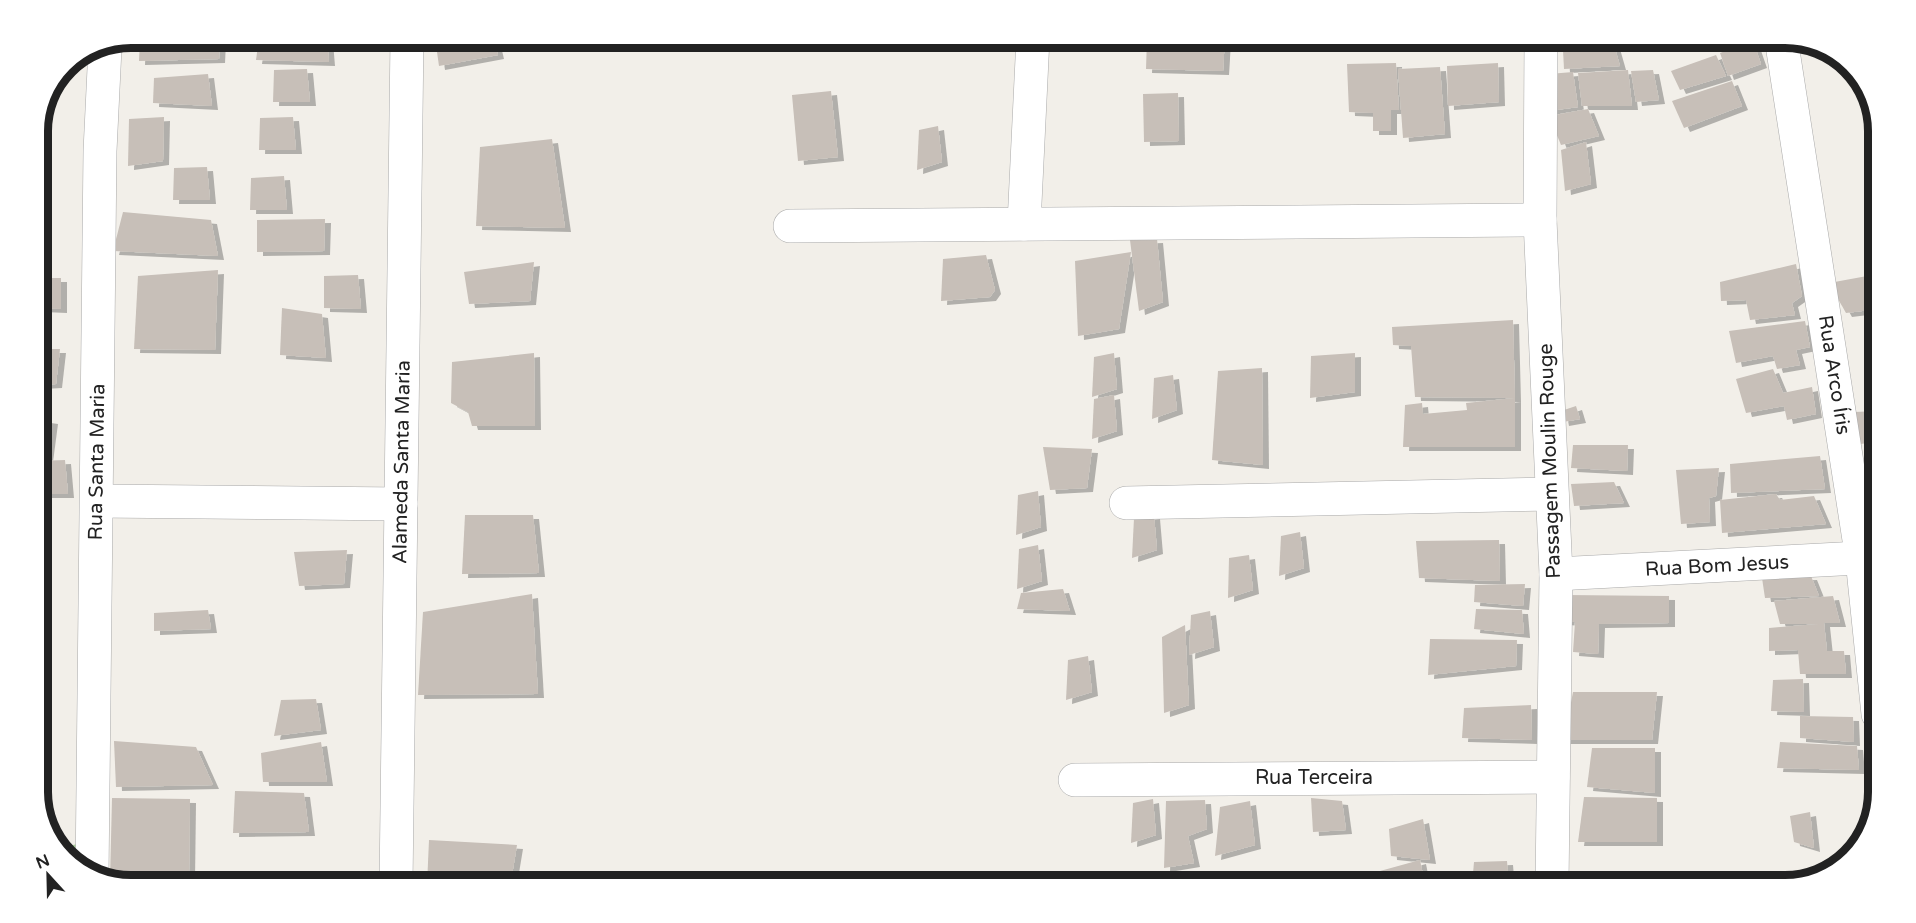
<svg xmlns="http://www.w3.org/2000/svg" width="1916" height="923" font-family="'Varela Round',sans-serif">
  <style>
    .forest { fill: url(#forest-crowns) }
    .building { fill: #c7bfb8; filter: url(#shadow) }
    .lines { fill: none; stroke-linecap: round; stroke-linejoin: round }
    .street-casing { stroke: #a9a9a9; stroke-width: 34 }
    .street { stroke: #fff; stroke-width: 33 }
    .labels { text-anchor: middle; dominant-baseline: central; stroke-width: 5; stroke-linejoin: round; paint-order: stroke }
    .street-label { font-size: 20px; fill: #222; stroke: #fff }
    .rim { fill: none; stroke: #222; stroke-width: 8 }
  </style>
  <defs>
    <pattern id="forest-crowns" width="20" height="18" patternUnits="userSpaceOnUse" patternTransform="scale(1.5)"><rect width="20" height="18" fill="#add19e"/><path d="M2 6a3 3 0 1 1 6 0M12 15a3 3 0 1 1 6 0" fill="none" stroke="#95b388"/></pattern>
    <filter id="shadow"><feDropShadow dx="6" dy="4" stdDeviation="0" flood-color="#0004"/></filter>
  </defs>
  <rect width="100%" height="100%" fill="#f2efe9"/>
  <path class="forest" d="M77 844 76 864 58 849Z"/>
  <g class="building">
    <path d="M140 38H220L219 59 139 61Z"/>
    <path d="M259 38H327L329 62 256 60Z"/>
    <path d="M435 38H494L498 55 439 66Z"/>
    <path d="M1147 38H1225L1223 71 1146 69Z"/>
    <path d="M1753 41 1761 64 1728 76 1720 53Z"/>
    <path d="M1614 45 1620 66 1564 69 1563 50Z"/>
    <path d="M1716 55 1726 76 1680 90 1671 71Z"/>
    <path d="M1396 63 1399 110H1391V131H1373V113L1349 112 1347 64Z"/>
    <path d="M1498 63 1499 102 1448 106 1447 66Z"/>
    <path d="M1440 67 1445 134 1403 138 1398 69Z"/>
    <path d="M307 69 310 102H273L274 70Z"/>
    <path d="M1628 70 1632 106H1582L1578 73Z"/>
    <path d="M1653 70 1659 100 1636 102 1631 71Z"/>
    <path d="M1573 72 1578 107 1549 111V74Z"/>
    <path d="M208 74 212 106 153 103 154 78Z"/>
    <path d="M1859 75 1863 79 1873 108 1864 110Z"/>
    <path d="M1732 81 1742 106 1684 128 1672 101Z"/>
    <path d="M831 91 838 157 798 161 792 95Z"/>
    <path d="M1178 93 1179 141 1144 142 1143 94Z"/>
    <path d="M1588 109 1599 136 1561 145 1549 116Z"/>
    <path d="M164 117 163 161 128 166 129 119Z"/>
    <path d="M293 117 296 150H259L260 118Z"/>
    <path d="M938 126 942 162 917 170 919 130Z"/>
    <path d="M552 139 565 228 476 226 480 147Z"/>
    <path d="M1586 142 1591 184 1565 191 1561 150Z"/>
    <path d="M207 167 210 200H173L174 168Z"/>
    <path d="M284 176 287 210H250L251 178Z"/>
    <path d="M123 212 211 220 218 256 113 251Z"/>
    <path d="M325 219 324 251 257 252V220Z"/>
    <path d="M1157 239 1163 302 1139 311 1130 240Z"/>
    <path d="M1131 252 1119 329 1078 336 1075 261Z"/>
    <path d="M986 255 995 290 990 297 941 301 943 259Z"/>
    <path d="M534 262 530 301 469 304 464 272Z"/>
    <path d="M1796 264 1802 296 1792 303 1795 315 1750 320 1746 300 1721 301 1720 282Z"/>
    <path d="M218 270 215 350 134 349 138 276Z"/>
    <path d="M1878 274V309L1846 313 1829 283Z"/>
    <path d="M358 275 361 309 324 308V276Z"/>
    <path d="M38 278H61V309L38 308Z"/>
    <path d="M282 308 322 314 326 358 280 355Z"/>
    <path d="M1513 320 1515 398 1415 397 1411 346 1393 345 1392 327Z"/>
    <path d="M1805 321 1810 347 1796 350 1800 365 1777 369 1773 356 1736 363 1729 331Z"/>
    <path d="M38 349H60L56 384 38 385Z"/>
    <path d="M534 353 535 426H472L468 412 451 403 452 362Z"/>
    <path d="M1114 353 1117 389 1092 397 1094 357Z"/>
    <path d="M1355 353V392L1310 398 1311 356Z"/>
    <path d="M1262 368 1263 465 1212 460 1218 371Z"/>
    <path d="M1773 369 1783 393 1812 387 1816 414 1787 420 1784 406 1746 413 1736 379Z"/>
    <path d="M1173 375 1177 410 1152 419 1154 378Z"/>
    <path d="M1114 395 1117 431 1092 439 1094 399Z"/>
    <path d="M1515 398V447H1403L1405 405 1422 403 1423 414 1467 410 1466 403Z"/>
    <path d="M1576 406 1580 419 1563 422 1561 411Z"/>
    <path d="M1878 411V442L1860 444 1854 412Z"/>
    <path d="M38 418 52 420 47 458H38Z"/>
    <path d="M1573 445H1628L1627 471 1571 468Z"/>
    <path d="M1043 447 1092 449 1087 488 1050 490Z"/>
    <path d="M1820 456 1825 489 1731 493 1730 464Z"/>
    <path d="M65 460 68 494H38V461Z"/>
    <path d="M1719 468 1716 496 1709 498 1710 522 1681 524 1676 470Z"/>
    <path d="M1878 473V517H1869L1862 475Z"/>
    <path d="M1614 482 1624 503 1574 506 1571 484Z"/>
    <path d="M1038 491 1041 527 1016 535 1018 495Z"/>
    <path d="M1776 494 1780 500 1814 496 1826 524 1722 533 1720 500Z"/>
    <path d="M465 515H533L539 573 462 574Z"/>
    <path d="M1154 515 1157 550 1132 558 1134 518Z"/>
    <path d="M1300 532 1304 568 1279 576 1281 536Z"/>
    <path d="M1499 540 1500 581 1419 578 1416 541Z"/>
    <path d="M1038 545 1042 581 1017 589 1019 549Z"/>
    <path d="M347 550 344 584 299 586 294 552Z"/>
    <path d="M1249 555 1253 590 1228 598 1229 558Z"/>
    <path d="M1811 576 1819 596 1765 598 1762 578Z"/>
    <path d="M1525 584 1523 606 1474 602 1475 585Z"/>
    <path d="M1063 589 1070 611 1017 609 1021 593Z"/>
    <path d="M532 594 538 694 418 695 423 612Z"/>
    <path d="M1565 595 1669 596V623L1599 624 1598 654 1573 652 1575 622 1563 621Z"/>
    <path d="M1833 596 1840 623H1824L1827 651H1844L1846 674H1800L1798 650 1769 651V628L1819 624H1780L1774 601Z"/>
    <path d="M1476 609 1522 610 1524 634 1474 629Z"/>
    <path d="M208 610 211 629 154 631V613Z"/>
    <path d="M1210 611 1214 647 1189 655 1191 615Z"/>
    <path d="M1185 625 1189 705 1164 713 1162 637Z"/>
    <path d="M1430 639 1517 640 1516 666 1428 675Z"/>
    <path d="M1088 656 1092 692 1066 700 1068 660Z"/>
    <path d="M1803 679 1804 712 1771 711 1773 680Z"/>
    <path d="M1573 692H1657L1652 740H1564Z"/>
    <path d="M316 699 321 730 274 736 281 700Z"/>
    <path d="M1531 705 1532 740 1462 738 1464 708Z"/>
    <path d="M1800 716 1853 717 1854 742 1800 738Z"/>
    <path d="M114 741 196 747 213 785 116 787Z"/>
    <path d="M321 742 327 782H263L261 753Z"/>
    <path d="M1780 742 1857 746 1859 770 1777 768Z"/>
    <path d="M1592 748H1655V793L1587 787Z"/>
    <path d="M235 791 304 793 309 832 233 833Z"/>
    <path d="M1584 797 1657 798V842H1578Z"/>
    <path d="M112 798 190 799 189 877 116 882 110 881Z"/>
    <path d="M1311 798 1342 801 1346 830 1313 832Z"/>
    <path d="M1153 799 1156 835 1131 843 1133 803Z"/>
    <path d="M1205 800 1207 829 1188 836 1194 863 1164 868 1166 801Z"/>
    <path d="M1250 801 1255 845 1215 856 1220 807Z"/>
    <path d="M48 806 51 835H50L40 807Z"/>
    <path d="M1810 812 1814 848 1794 842 1790 816Z"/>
    <path d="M1423 819 1430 860 1391 856 1389 829Z"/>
    <path d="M429 840 517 845 511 881 461 885H427Z"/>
    <path d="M1420 860 1425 885H1379L1380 871Z"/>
    <path d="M1507 861 1509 885H1472L1474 862Z"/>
  </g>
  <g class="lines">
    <defs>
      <g id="street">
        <path d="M1541 38 1540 220 1556 574 1552 885"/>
        <path d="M1781 38 1862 559 1878 714"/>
        <path d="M1024 224 1033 38"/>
        <path d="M790 226 1540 220"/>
        <path d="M97 501 401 504"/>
        <path d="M1126 503 1552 494"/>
        <path d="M1556 574 1878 557"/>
        <path d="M1075 780 1553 777"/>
        <path d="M92 877 100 151 105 48"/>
        <path d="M396 885 407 38"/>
      </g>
    </defs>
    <use href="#street" class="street-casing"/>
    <use href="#street" class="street"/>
  </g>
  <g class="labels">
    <g class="street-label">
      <text transform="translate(1834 375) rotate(81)">Rua Arco Íris</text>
      <text transform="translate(1550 461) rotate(-92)">Passagem Moulin Rouge</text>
      <text transform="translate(97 462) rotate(-89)">Rua Santa Maria</text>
      <text transform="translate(402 462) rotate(-89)">Alameda Santa Maria</text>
      <text transform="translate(1717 566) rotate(-3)">Rua Bom Jesus</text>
      <text x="1314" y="778">Rua Terceira</text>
    </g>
  </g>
  <path d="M0 0H1916V923H0ZM131 48H1785A83 83 0 0 1 1868 131V792A83 83 0 0 1 1785 875H131A83 83 0 0 1 48 792V131A83 83 0 0 1 131 48Z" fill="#fff" fill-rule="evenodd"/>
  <path class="rim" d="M131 48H1785A83 83 0 0 1 1868 131V792A83 83 0 0 1 1785 875H131A83 83 0 0 1 48 792V131A83 83 0 0 1 131 48Z"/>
  <g transform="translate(48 875) rotate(338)" stroke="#ffffff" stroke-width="4.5" paint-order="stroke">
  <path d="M0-4.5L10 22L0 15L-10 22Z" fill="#222222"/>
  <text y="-9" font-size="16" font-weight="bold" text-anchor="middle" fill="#222222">N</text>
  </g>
</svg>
